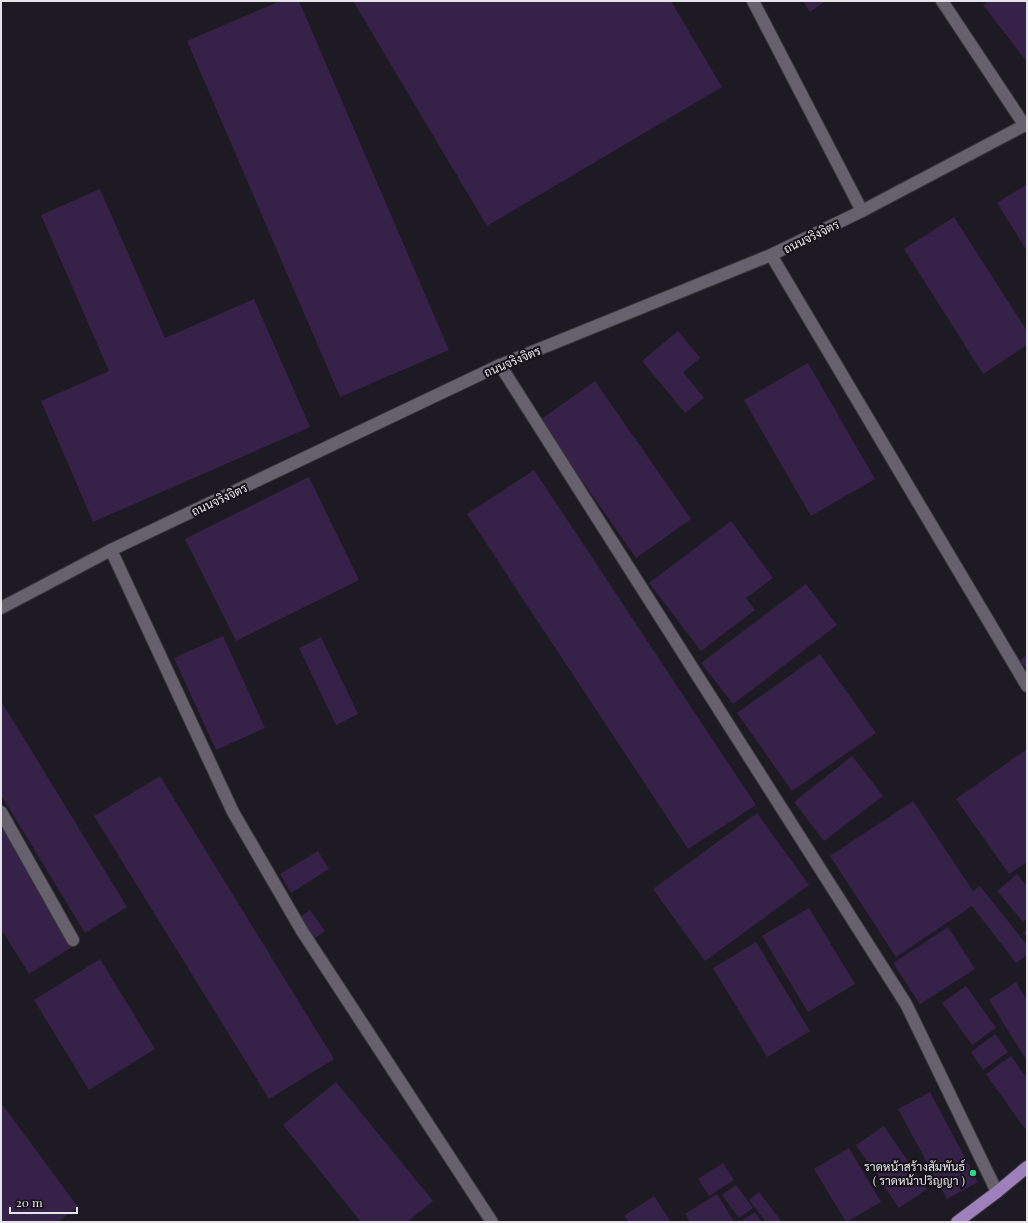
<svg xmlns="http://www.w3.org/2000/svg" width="1028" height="1223" font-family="'Playfair Display',Sarabun,serif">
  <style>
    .building { fill: #362149 }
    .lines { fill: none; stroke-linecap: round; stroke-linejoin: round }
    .minor-casing { stroke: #39363d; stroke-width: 14 }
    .major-casing { stroke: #39363d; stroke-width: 14 }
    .minor { stroke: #66616c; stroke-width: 12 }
    .major { stroke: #9d80bc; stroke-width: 12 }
    .poi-dot { fill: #29d885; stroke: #151119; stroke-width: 1.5 }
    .labels { text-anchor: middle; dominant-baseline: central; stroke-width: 4; stroke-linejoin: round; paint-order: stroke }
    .street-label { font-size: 12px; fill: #e6e3e9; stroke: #151119 }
    .poi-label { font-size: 12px; fill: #e6e3e9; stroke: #151119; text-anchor: end }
  </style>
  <rect width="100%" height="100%" fill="#1e1a23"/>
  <g class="building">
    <path d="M280 1H299L449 350 340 397 187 41Z"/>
    <path d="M353 1H671L722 87 487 226Z"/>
    <path d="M803 1H826L810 12Z"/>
    <path d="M988 1H1027V62L983 5Z"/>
    <path d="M1027 184V251L997 203Z"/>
    <path d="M100 189 165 338 254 299 310 427 93 522 41 401 109 371 41 215Z"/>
    <path d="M954 217 1027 331V345L983 374 904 249Z"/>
    <path d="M678 331 700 358 683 372 704 398 685 413 642 361Z"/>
    <path d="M808 363 875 479 811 516 744 400Z"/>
    <path d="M595 381 691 519 636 558 540 420Z"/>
    <path d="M534 470 756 805 688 849 467 514Z"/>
    <path d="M309 477 359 580 236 641 185 539Z"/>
    <path d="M731 521 773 578 746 598 755 610 701 651 649 583Z"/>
    <path d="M806 584 837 625 733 704 701 663Z"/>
    <path d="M223 636 265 728 216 750 174 658Z"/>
    <path d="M321 637 358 714 336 725 299 648Z"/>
    <path d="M820 654 876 733 792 791 737 713Z"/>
    <path d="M1027 655V670L1020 660Z"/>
    <path d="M1 701 127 907 85 933 1 795Z"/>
    <path d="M1027 749V862L1009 874 956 799Z"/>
    <path d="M852 756 883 796 824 841 794 802Z"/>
    <path d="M160 776 334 1059 269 1099 94 816Z"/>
    <path d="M913 801 973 891 980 886 1027 945V955L1016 963 972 906 896 957 830 856Z"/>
    <path d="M757 813 809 885 705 961 653 889Z"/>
    <path d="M1 826 75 945 29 974 1 929Z"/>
    <path d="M318 851 329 869 291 893 280 874Z"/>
    <path d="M1017 874 1027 886V918L1023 922 997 891Z"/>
    <path d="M809 908 855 984 808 1012 762 936Z"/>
    <path d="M310 910 325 931 314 939 299 918Z"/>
    <path d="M948 927 975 969 920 1004 893 963Z"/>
    <path d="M1027 929V937L1023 933Z"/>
    <path d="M756 942 810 1031 767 1057 713 968Z"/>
    <path d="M100 959 155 1049 89 1090 34 1000Z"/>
    <path d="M1016 982 1027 1000V1061L989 1000Z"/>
    <path d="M966 986 996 1028 972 1045 942 1003Z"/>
    <path d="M995 1034 1008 1052 983 1070 971 1052Z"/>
    <path d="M1011 1056 1027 1078V1127L1025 1129 986 1074Z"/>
    <path d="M336 1082 433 1201 407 1222H361L283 1125Z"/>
    <path d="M930 1092 978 1182 947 1199 898 1109Z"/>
    <path d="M1 1103 78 1207 58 1222H1Z"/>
    <path d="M884 1126 927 1189 899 1208 856 1145Z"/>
    <path d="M849 1148 881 1202 846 1222 814 1169Z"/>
    <path d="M723 1163 734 1180 709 1196 698 1179Z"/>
    <path d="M736 1185 753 1208 739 1218 722 1195Z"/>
    <path d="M759 1192 782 1222H766L749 1200Z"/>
    <path d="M717 1194 734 1222H690L685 1214Z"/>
    <path d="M654 1196 671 1222H629L624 1216Z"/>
    <path d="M755 1212 762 1222H740Z"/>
  </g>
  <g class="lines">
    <defs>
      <g id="minor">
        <path d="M753 1 862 211"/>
        <path d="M942 1 1025 126"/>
        <path d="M771 255 1027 686"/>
        <path d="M500 365 906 1004 997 1192"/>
        <path d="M111 550 233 812 302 931 492 1222"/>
        <path d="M1 608 111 550 500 365 771 255 862 211 1027 124"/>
        <path d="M1 812 73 940"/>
      </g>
      <path id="major" d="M957 1222 997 1192 1027 1167"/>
    </defs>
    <use href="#minor" class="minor-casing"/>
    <use href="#major" class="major-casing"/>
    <use href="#minor" class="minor"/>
    <use href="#major" class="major"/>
  </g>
  <circle class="poi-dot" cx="973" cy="1173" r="4"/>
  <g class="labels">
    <g class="street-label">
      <text transform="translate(811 236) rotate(-26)">ถนนจริงจิตร</text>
      <text transform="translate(512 361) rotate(-23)">ถนนจริงจิตร</text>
      <text transform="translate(219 499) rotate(-25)">ถนนจริงจิตร</text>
    </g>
    <g class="poi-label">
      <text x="965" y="1166">ราดหน้าสร้างสัมพันธ์<tspan x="965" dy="14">( ราดหน้าปริญญา )</tspan></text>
    </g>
  </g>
  <rect width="1028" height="1223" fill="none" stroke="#e6e3e9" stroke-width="4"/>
  <path d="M10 1207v6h67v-6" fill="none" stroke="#e6e3e9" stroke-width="2"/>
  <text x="16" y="1207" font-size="12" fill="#e6e3e9" stroke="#151119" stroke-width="3" paint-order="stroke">20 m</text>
</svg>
